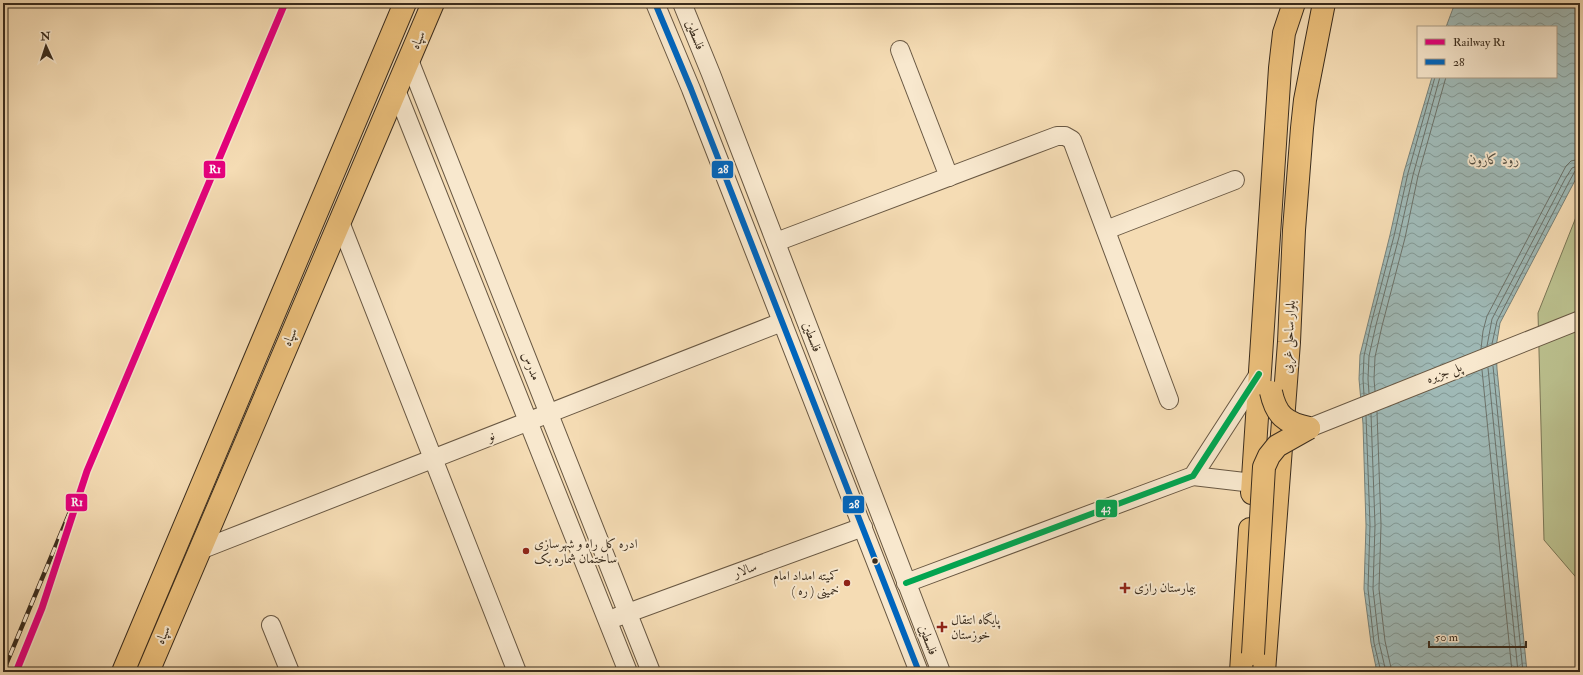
<svg xmlns="http://www.w3.org/2000/svg" width="1583" height="675" font-family="'IM FELL Double Pica',Amiri,serif">
  <style>
    .green { fill: #bbc08e; stroke: #7a7656 }
    .water { fill: url(#water-waves); stroke: #778179 }
    .lines { fill: none; stroke-linecap: round; stroke-linejoin: round }
    .shore { stroke: #6c726a; stroke-width: 1 }
    .minor-casing { stroke: #695843; stroke-width: 20 }
    .major-casing { stroke: #3a2c1d; stroke-width: 24 }
    .minor { stroke: #f8e8ce; stroke-width: 18 }
    .major { stroke: #eabe7a; stroke-width: 22 }
    .rail-casing { stroke: #3a2c1d; stroke-width: 4.5 }
    .rail { stroke: #f8e8ce; stroke-width: 3; stroke-dasharray: 9; stroke-linecap: butt }
    .major-bridge-casing { stroke: #3a2c1d; stroke-width: 24; stroke-linecap: butt }
    .major-bridge { stroke: #eabe7a; stroke-width: 22 }
    .bus-1-casing { stroke: #f8e8ce; stroke-width: 9 }
    .bus-2-casing { stroke: #f8e8ce; stroke-width: 9 }
    .bus-1 { stroke: #0065bd; stroke-width: 6 }
    .bus-2 { stroke: #00a651; stroke-width: 6 }
    .rail-1-casing { stroke: #f8e8ce; stroke-width: 10 }
    .rail-1 { stroke: #e5007d; stroke-width: 7 }
    .poi-dot { fill: #8f2418; stroke: #f8e8ce; stroke-width: 1.5 }
    .bus-dot { fill: #3a2c1d; stroke: #f8e8ce; stroke-width: 1.5 }
    .labels { text-anchor: middle; dominant-baseline: central; stroke-width: 4; stroke-linejoin: round; paint-order: stroke }
    .street-label { font-size: 13px; fill: #3a2c1d; stroke: #f8e8ce }
    .poi-label { font-size: 13px; fill: #3a2c1d; stroke: #f8e8ce; text-anchor: start }
    .water-label { font-size: 14px; font-style: italic; fill: #534f43; stroke: #f8e8ce }
    .line-badge { stroke: #f8e8ce; stroke-width: 1.5 }
    .badge-label { font-size: 11px; text-anchor: middle; font-weight: bold; fill: #fff }
  </style>
  <defs>
    <pattern id="water-waves" width="16" height="10" patternUnits="userSpaceOnUse"><rect width="16" height="10" fill="#9fb9b6"/><path d="M0 5q4-4 8 0t8 0" fill="none" stroke="#839793"/></pattern>
  </defs>
  <rect width="100%" height="100%" fill="#f5dcb4"/>
  <filter id="stains"><feTurbulence type="fractalNoise" baseFrequency=".005" numOctaves="4"/><feColorMatrix values="0 0 0 0 .2 0 0 0 0 .09 0 0 0 0 .02 0 0 0 .5 -.17"/></filter>
  <radialGradient id="worn" r=".72"><stop offset=".6" stop-color="#630" stop-opacity="0"/><stop offset="1" stop-color="#630" stop-opacity=".3"/></radialGradient>
  <path class="green" d="M1580 207V582L1544 540 1538 313Z"/>
  <path class="water" d="M1455 3H1580V171L1500 323 1496 347 1497 369 1527 672H1377L1371 643 1364 589 1366 526 1363 424 1359 379 1360 355 1390 235 1404 172 1432 77H1556V27H1446Z"/>
  <g class="lines">
    <g class="shore">
      <path d="M1492 344 1497 321 1569 182 1575 171 1580 170"/>
      <path d="M1487 346 1492 319 1565 179 1572 168 1580 165"/>
      <path d="M1481 349 1483 331 1487 316 1566 166 1571 161 1580 159"/>
      <path d="M1493 366 1523 672"/>
      <path d="M1488 368 1518 672"/>
      <path d="M1482 370 1512 672"/>
      <path d="M1375 391 1374 379 1375 357 1382 326 1405 238 1418 176 1446 77"/>
      <path d="M1369 393 1368 379 1369 356 1376 325 1399 237 1413 175 1440 77"/>
      <path d="M1364 395 1363 379 1364 356 1371 324 1394 236 1408 173 1435 77"/>
      <path d="M1377 412 1381 525 1379 589 1385 641 1392 672"/>
      <path d="M1371 414 1375 525 1373 589 1379 642 1386 672"/>
      <path d="M1366 416 1370 525 1368 589 1374 643 1381 672"/>
    </g>
    <defs>
      <g id="minor">
        <path d="M655 3 691 89 919 672"/>
        <path d="M682 3 711 74 941 672"/>
        <path d="M900 50 949 177"/>
        <path d="M409 60 651 672"/>
        <path d="M396 90 628 672"/>
        <path d="M340 222 517 672"/>
        <path d="M1106 230 1235 180"/>
        <path d="M776 242 1057 136H1065L1072 140 1169 400"/>
        <path d="M1309 428 1580 320"/>
        <path d="M1193 476 1253 483"/>
        <path d="M200 550 782 322"/>
        <path d="M906 583 1193 476 1259 374"/>
        <path d="M617 617 863 527"/>
        <path d="M271 625 290 672"/>
      </g>
      <g id="major">
        <path d="M1252 493 1280 68 1284 33 1294 3"/>
        <path d="M123 672 405 3"/>
        <path d="M148 672 433 3"/>
        <path d="M1241 672 1250 529"/>
        <path d="M1264 672 1289 342 1294 230 1302 128 1305 100 1324 3"/>
      </g>
    </defs>
    <use href="#minor" class="minor-casing"/>
    <use href="#major" class="major-casing"/>
    <use href="#minor" class="minor"/>
    <use href="#major" class="major"/>
    <defs>
      <path id="rail" d="M3 672 87 471"/>
    </defs>
    <use href="#rail" class="rail-casing"/>
    <use href="#rail" class="rail"/>
    <defs>
      <g id="major-bridge">
        <path d="M1271 392C1276 415 1285 423 1309 428"/>
        <path d="M1253 654 1264 467 1269 456 1277 446 1309 428"/>
      </g>
    </defs>
    <use href="#major-bridge" class="major-bridge-casing"/>
    <use href="#major-bridge" class="major-bridge"/>
    <defs>
      <path id="bus-1" d="M655 3 691 89 919 672"/>
      <path id="bus-2" d="M906 583 1193 476 1259 374"/>
    </defs>
    <use href="#bus-1" class="bus-1-casing"/>
    <use href="#bus-2" class="bus-2-casing"/>
    <use href="#bus-1" class="bus-1"/>
    <use href="#bus-2" class="bus-2"/>
    <defs>
      <path id="rail-1" d="M16 672 42 608 87 471 285 3"/>
    </defs>
    <use href="#rail-1" class="rail-1-casing"/>
    <use href="#rail-1" class="rail-1"/>
  </g>
  <g class="poi-dot">
    <circle cx="526" cy="551" r="4"/>
    <circle cx="847" cy="583" r="4"/>
    <path d="M1123 582h4v4h4v4h-4v4h-4v-4h-4v-4h4z"/>
    <path d="M940 621h4v4h4v4h-4v4h-4v-4h-4v-4h4z"/>
  </g>
  <circle class="bus-dot" cx="875" cy="561" r="3.5"/>
  <g class="labels">
    <g class="street-label">
      <text transform="translate(695 35) rotate(68)">فلسطین</text>
      <text transform="translate(418 40) rotate(-67)">سپاه</text>
      <text transform="translate(290 337) rotate(-67)">سپاه</text>
      <text transform="translate(812 337) rotate(69)">فلسطین</text>
      <text transform="translate(1289 337) rotate(-87)">بلوار ساحلی غربی</text>
      <text transform="translate(531 366) rotate(68)">مدرس</text>
      <text transform="translate(1444 373) rotate(-21)">پل جزیره</text>
      <text transform="translate(491 436) rotate(-21)">نو</text>
      <text transform="translate(745 570) rotate(-20)">سالار</text>
      <text transform="translate(163 635) rotate(-67)">سپاه</text>
      <text transform="translate(928 640) rotate(69)">فلسطین</text>
    </g>
    <g class="poi-label">
      <text x="534" y="544">ادره کل راه و شهرسازی<tspan x="534" dy="15">ساختمان شماره یک</tspan></text>
      <text x="839" y="576" text-anchor="end">کمیته امداد امام<tspan x="839" dy="15">خمینی ( ره )</tspan></text>
      <text x="1134" y="588">بیمارستان رازی</text>
      <text x="951" y="620">پایگاه انتقال<tspan x="951" dy="15">خوزستان</tspan></text>
    </g>
    <g class="water-label">
      <text x="1494" y="159">رود کارون</text>
    </g>
  </g>
  <g class="line-badge">
    <rect x="203" y="160" width="23" height="19" rx="4" fill="#e5007d"/>
    <rect x="711" y="160" width="23" height="19" rx="4" fill="#0065bd"/>
    <rect x="65" y="493" width="23" height="19" rx="4" fill="#e5007d"/>
    <rect x="842" y="495" width="23" height="19" rx="4" fill="#0065bd"/>
    <rect x="1095" y="499" width="23" height="19" rx="4" fill="#00a651"/>
  </g>
  <g class="badge-label">
    <text x="215" y="173">R1</text>
    <text x="723" y="173">28</text>
    <text x="77" y="506">R1</text>
    <text x="854" y="508">28</text>
    <text x="1106" y="512">43</text>
  </g>
  <rect width="1583" height="675" fill="none" stroke="#f5dcb4" stroke-width="16"/>
  <rect x="4" y="4" width="1575" height="667" fill="none" stroke="#3a2c1d" stroke-width="2"/>
  <rect x="8" y="8" width="1567" height="659" fill="none" stroke="#3a2c1d"/>
  <rect x="1417" y="26" width="140" height="52" fill="#f8e8ce" stroke="#ac9d87"/>
  <rect x="1425" y="39" width="20" height="6" fill="#e5007d" stroke="#ac9d87"/>
  <text x="1453" y="46" font-size="12" fill="#3a2c1d">Railway R1</text>
  <rect x="1425" y="59" width="20" height="6" fill="#0065bd" stroke="#ac9d87"/>
  <text x="1453" y="66" font-size="12" fill="#3a2c1d">28</text>
  <g transform="translate(46 46) rotate(357)" stroke="#f8e8ce" stroke-width="3" paint-order="stroke">
  <path d="M0-3L7 15L0 10L-7 15Z" fill="#3a2c1d"/>
  <text y="-6" font-size="11" font-weight="bold" text-anchor="middle" fill="#3a2c1d">N</text>
  </g>
  <path d="M1429 641v6h97v-6" fill="none" stroke="#3a2c1d" stroke-width="2"/>
  <text x="1435" y="641" font-size="12" fill="#3a2c1d" stroke="#f8e8ce" stroke-width="3" paint-order="stroke">50 m</text>
  <rect width="100%" height="100%" filter="url(#stains)"/>
  <rect width="100%" height="100%" fill="url(#worn)"/>
</svg>
